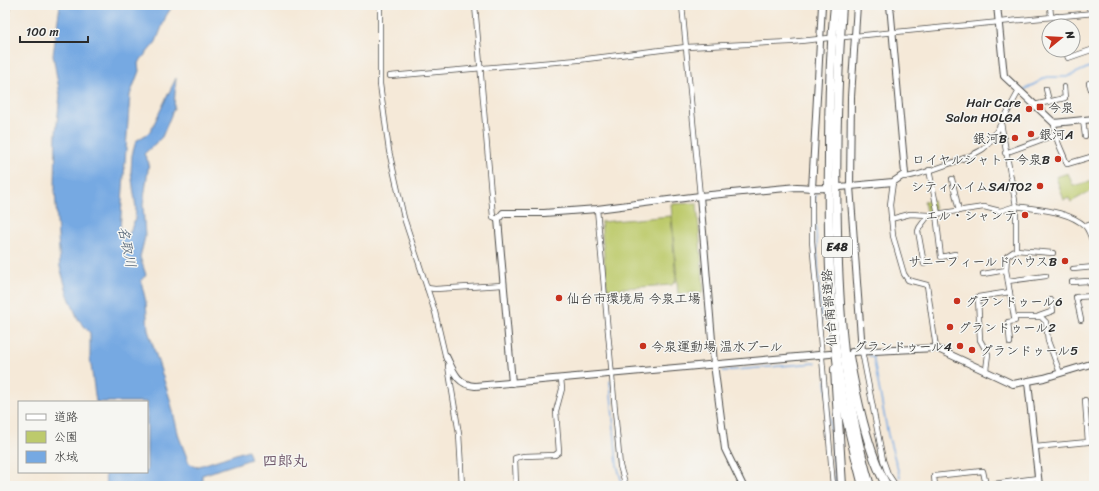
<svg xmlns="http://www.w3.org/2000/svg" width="1099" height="491" font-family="Sriracha,'Klee One',sans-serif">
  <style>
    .green { fill: #bdca6c; stroke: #747a4c }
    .water { fill: #76a9e2; stroke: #506a86 }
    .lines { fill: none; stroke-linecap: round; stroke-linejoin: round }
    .stream { stroke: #76a9e2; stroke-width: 1.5 }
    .minor-casing { stroke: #494845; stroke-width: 6 }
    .tertiary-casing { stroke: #494845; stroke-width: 8 }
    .motorway-casing { stroke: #494845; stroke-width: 10 }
    .minor { stroke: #fff; stroke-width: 4.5 }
    .tertiary { stroke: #fff; stroke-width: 6 }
    .motorway { stroke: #fff; stroke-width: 8 }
    .poi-dot { fill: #c8321e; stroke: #f6f6f2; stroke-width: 1.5 }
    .labels { text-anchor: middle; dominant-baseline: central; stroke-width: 3; stroke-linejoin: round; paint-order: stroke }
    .shield { fill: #f6f6f2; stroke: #686867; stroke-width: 1 }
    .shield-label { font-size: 12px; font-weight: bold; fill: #2b2b2b }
    .poi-label { font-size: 13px; fill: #2b2b2b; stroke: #f6f6f2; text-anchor: end }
    .street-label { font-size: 13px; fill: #2b2b2b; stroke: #f6f6f2 }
    .water-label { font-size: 14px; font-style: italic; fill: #45576b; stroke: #f6f6f2 }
    .quarter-label { font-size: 15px; font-weight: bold; fill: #6e5669; stroke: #f6f6f2 }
  </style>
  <rect width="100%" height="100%" fill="#f6f6f2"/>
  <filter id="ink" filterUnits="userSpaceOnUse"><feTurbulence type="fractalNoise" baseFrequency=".025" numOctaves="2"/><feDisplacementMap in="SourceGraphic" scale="8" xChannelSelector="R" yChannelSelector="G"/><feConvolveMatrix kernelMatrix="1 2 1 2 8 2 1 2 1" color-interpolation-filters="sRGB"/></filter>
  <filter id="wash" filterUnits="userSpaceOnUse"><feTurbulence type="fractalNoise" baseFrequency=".012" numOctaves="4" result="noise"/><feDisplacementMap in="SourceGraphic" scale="16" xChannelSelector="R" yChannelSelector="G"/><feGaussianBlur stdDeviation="0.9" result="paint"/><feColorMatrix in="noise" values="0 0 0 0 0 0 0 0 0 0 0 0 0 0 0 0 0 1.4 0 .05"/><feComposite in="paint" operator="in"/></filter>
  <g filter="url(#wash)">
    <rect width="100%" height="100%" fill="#f5e9d8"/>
    <g class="green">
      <path d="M1068 173 1073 186 1094 181V189L1071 202 1069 198 1064 200 1056 177Z"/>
      <path d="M933 200 935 211 926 212 924 201Z"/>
      <path d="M697 203 704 292 678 294 671 204Z"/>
      <path d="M671 216 676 280 672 285 607 289 601 222Z"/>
    </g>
    <path class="water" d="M60 5H173L166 16 156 42 138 63 139 71 130 95 120 229 128 237 135 219 136 208 131 172 132 155 136 141 150 132 176 78 174 108 162 137 144 154 149 163 143 205 145 237 140 257 146 275 141 281 146 302 148 330 170 399 179 437 189 463 196 467 248 450 251 459 202 475V486H106L105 472H147V402H96L90 358V333L78 319 68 295 60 267 55 190 56 133 60 95 53 55Z"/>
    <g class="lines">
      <g class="stream">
        <path d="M1024 90 1047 77H1067L1094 65"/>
        <path d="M817 195 815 196V213L822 332"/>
        <path d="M869 356H873L888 435 900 477"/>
        <path d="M723 371 816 363"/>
        <path d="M826 380 836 486"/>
        <path d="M610 381 617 465 623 486"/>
      </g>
    </g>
  </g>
  <g filter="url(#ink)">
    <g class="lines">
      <defs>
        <g id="minor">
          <path d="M380 5V84L389 151 404 218 435 312 446 359"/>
          <path d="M475 5 493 217 498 219"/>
          <path d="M682 5 700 196"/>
          <path d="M1050 5 1051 17"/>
          <path d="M1088 5 1091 13"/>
          <path d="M1057 16 1058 26"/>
          <path d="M5 19 8 5"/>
          <path d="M844 37 1094 13"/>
          <path d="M1065 50 1068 58 1094 49"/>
          <path d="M390 76 578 60 686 47 791 42 829 38"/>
          <path d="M1089 83 1094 99"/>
          <path d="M1046 89 1049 101"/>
          <path d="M1034 105 1065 98 1064 87"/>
          <path d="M1083 120 1085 136"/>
          <path d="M1001 123 1016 206C1038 210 1067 210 1085 226 1089 230 1092 240 1094 246"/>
          <path d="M1054 123C1054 138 1062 150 1067 164L1094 156"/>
          <path d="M1005 153 1054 135"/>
          <path d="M929 170 938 214"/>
          <path d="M902 177C914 178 973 156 983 149 994 141 1011 104 1019 91"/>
          <path d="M952 179 959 211"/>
          <path d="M893 182 890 205 893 236 904 274 908 280 927 285 936 348"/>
          <path d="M812 189V241L833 486"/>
          <path d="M597 209 620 466 626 486"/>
          <path d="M936 214 941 257 955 254"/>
          <path d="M891 219 910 214 929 215 984 207 1000 211 1016 206V250L1007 256 1006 270 1014 317H1041L1046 322 1048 341 1060 373"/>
          <path d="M1086 226 1094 223"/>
          <path d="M1016 250 1053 253"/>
          <path d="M924 264 918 231C920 224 925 222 928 215"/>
          <path d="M1073 269 1094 267"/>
          <path d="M983 274 1006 270"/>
          <path d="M1008 281 1046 276"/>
          <path d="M1072 282 1088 281 1090 284 1094 285"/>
          <path d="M427 288 435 289 503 285"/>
          <path d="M1039 316 1053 311 1051 300"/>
          <path d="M1081 320 1076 297 1094 296"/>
          <path d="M1010 343 1008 322 1015 321 1014 317"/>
          <path d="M862 351 883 460 888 474 896 486"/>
          <path d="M448 366 459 434 462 486"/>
          <path d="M986 370 988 354 980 340 978 297 1010 292"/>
          <path d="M1035 447 1088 442 1085 400"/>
          <path d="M516 486 515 458 524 456 555 455 559 452 556 411 562 389 561 378"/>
          <path d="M935 486 934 476 983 471 986 485 1038 478"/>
        </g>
        <g id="tertiary">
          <path d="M857 5 851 97 850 186 862 351"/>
          <path d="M997 5 1004 76 1054 123 1094 119"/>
          <path d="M840 187 893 182 905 174 890 5"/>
          <path d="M812 189 822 5"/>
          <path d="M700 196 714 364 725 449 743 486"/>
          <path d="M852 352 936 348 1013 384 1044 378 1094 363"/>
          <path d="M446 356C453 370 457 385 475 386L830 354"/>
          <path d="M1028 382 1039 486"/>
          <path d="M512 383 498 219 503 213H544L597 209 700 196 797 187C807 187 815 189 825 188"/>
        </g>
        <g id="motorway">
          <path d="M835 5C830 55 829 106 829 156 828 237 829 320 843 401 848 429 856 458 863 486"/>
          <path d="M842 5C837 81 835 156 837 232 839 318 845 403 870 486"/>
          <path d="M849 356C855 392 868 454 887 486"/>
          <path d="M835 369 842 486"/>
        </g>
      </defs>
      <use href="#minor" class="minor-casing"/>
      <use href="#tertiary" class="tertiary-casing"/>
      <use href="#motorway" class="motorway-casing"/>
      <use href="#minor" class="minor"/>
      <use href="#tertiary" class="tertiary"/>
      <use href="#motorway" class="motorway"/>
    </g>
  </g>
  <g class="poi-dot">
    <rect x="1036" y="103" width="8" height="8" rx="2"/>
    <circle cx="1029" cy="109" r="4"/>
    <circle cx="1031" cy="134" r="4"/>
    <circle cx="1015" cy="138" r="4"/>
    <circle cx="1058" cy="159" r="4"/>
    <circle cx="1040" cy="186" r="4"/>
    <circle cx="1025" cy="215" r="4"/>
    <circle cx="1065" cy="261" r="4"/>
    <circle cx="559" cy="298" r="4"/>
    <circle cx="957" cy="301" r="4"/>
    <circle cx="950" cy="327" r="4"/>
    <circle cx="643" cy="346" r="4"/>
    <circle cx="960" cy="346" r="4"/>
    <circle cx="972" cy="350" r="4"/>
  </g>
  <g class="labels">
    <rect class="shield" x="822" y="237" width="30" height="20" rx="3"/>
    <g class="shield-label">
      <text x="837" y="247">E48</text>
    </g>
    <g class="poi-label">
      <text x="1021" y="102">Hair Care<tspan x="1021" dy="15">Salon HOLGA</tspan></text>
      <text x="1048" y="107" text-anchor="start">今泉</text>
      <text x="1039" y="134" text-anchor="start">銀河A</text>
      <text x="1007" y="138">銀河B</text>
      <text x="1050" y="159">ロイヤルシャトー今泉B</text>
      <text x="1032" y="186">シティハイムSAITO2</text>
      <text x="1017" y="215">エル・シャンテ</text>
      <text x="1057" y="261">サニーフィールドハウスB</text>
      <text x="567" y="298" text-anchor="start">仙台市環境局 今泉工場</text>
      <text x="965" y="301" text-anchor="start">グランドゥール6</text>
      <text x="958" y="327" text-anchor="start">グランドゥール2</text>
      <text x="651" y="346" text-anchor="start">今泉運動場 温水プール</text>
      <text x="952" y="346">グランドゥール4</text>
      <text x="980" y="350" text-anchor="start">グランドゥール5</text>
    </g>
    <g class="street-label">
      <text transform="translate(829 308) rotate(-94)">仙台南部道路</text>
    </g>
    <g class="water-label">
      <text transform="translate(127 247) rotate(79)">名取川</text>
    </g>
    <g class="quarter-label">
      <text x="285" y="461">四郎丸</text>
    </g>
  </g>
  <rect width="1099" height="491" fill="none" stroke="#f6f6f2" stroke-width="20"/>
  <rect x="18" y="401" width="130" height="72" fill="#f6f6f2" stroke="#a5a5a2"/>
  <rect x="26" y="414" width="20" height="6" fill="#ffffff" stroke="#a5a5a2"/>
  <text x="54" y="421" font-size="12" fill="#2b2b2b">道路</text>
  <rect x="26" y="431" width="20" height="12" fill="#bdca6c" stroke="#a5a5a2"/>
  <text x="54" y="441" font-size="12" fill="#2b2b2b">公園</text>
  <rect x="26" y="451" width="20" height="12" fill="#76a9e2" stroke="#a5a5a2"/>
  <text x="54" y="461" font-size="12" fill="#2b2b2b">水域</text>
  <g transform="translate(1061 38) rotate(72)"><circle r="19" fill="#f6f6f2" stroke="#a5a5a2"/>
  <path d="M0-3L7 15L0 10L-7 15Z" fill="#c8321e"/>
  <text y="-6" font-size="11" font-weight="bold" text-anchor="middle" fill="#2b2b2b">N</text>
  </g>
  <path d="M20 36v6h68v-6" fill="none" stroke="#2b2b2b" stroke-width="2"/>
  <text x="26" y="36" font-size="12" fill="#2b2b2b" stroke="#f6f6f2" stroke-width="3" paint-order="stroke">100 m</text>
</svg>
